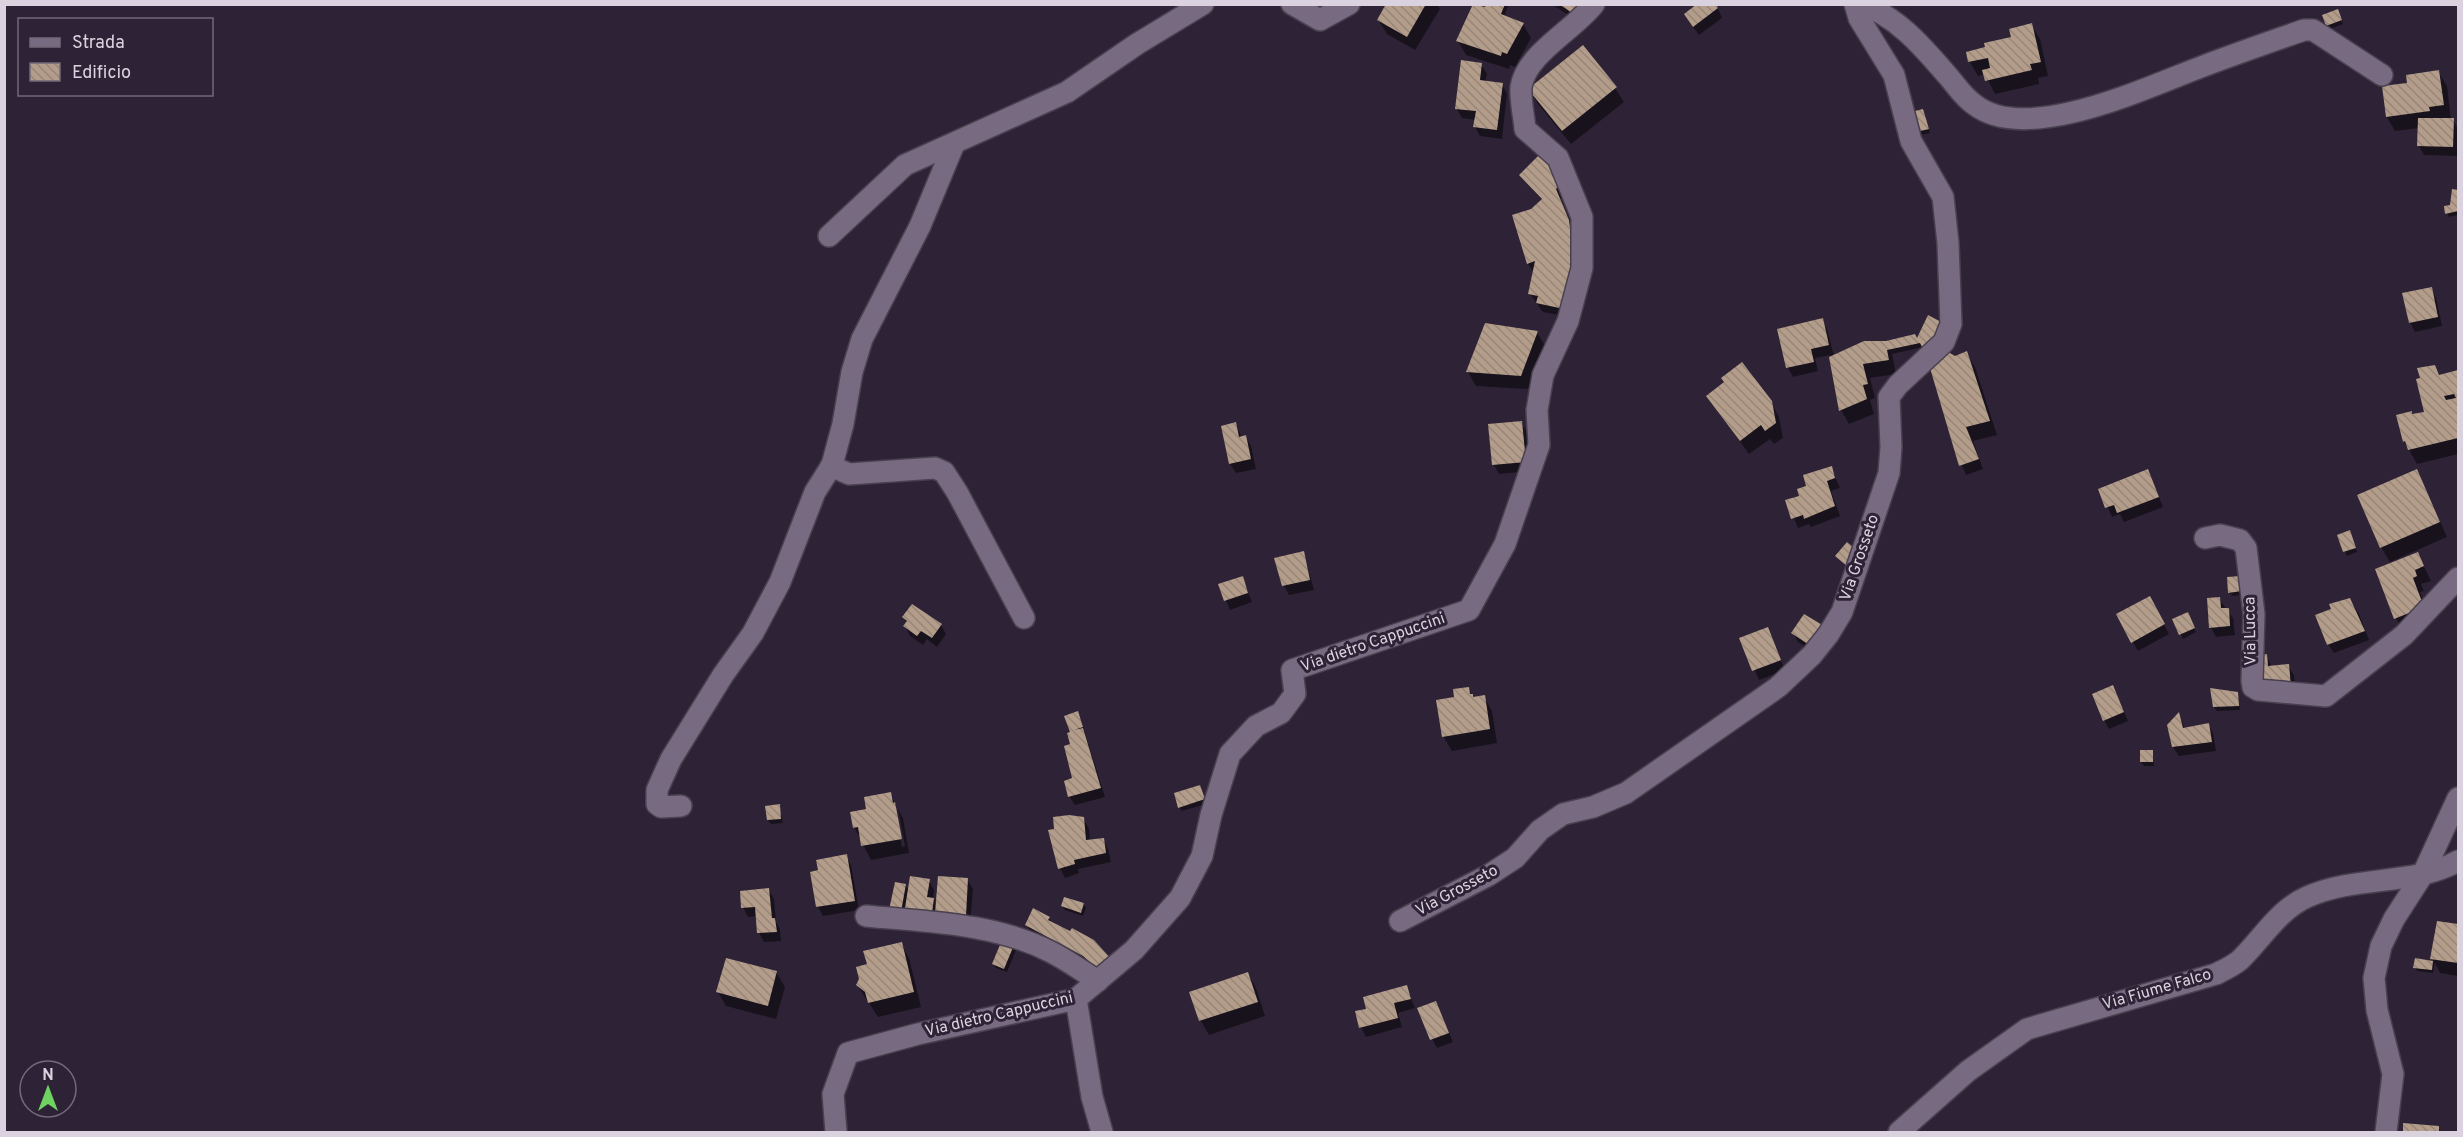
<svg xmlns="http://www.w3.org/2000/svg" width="2463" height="1137" font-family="Overpass,sans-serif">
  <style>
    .shadow { fill: #0007; fill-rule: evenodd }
    .building { fill: url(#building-back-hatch); fill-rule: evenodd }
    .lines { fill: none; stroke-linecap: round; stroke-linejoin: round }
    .street-casing { stroke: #49404f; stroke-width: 24 }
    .street { stroke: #786b81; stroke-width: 21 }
    .labels { text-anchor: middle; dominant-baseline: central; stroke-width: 6; stroke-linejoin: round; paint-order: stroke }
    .street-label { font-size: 16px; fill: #dad3df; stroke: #2e2336 }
  </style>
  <defs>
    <pattern id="building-back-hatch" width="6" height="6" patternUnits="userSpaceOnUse" patternTransform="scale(1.5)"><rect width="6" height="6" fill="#b39d8a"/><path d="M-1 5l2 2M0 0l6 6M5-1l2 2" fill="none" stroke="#968678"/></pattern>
  </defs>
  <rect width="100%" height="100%" fill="#2e2336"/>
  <g class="shadow">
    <path d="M1387 4H1437L1440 9 1415 50 1387 34 1378 20Z"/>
    <path d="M1487 4H1509L1504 17 1523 24 1531 38 1515 67 1510 65 1509 69 1466 55 1458 41 1488 11Z"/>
    <path d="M1552 4H1589L1578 22Z"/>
    <path d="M1694 4H1716L1722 18 1699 35 1691 24 1696 7Z"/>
    <path d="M2339 15 2343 24 2330 29 2327 25Z"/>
    <path d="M2031 25 2040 39 2048 76 2038 78 2039 84 1995 94 1985 74 1978 76 1970 62 2012 38Z"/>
    <path d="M1481 64 1487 74 1485 82 1502 84 1507 94 1502 139 1480 136 1475 127 1476 120 1462 118 1456 108Z"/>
    <path d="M2438 72 2447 86 2451 120H2453L2458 129V156L2424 155 2419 146V128L2395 131 2387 117 2409 85Z"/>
    <path d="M1615 88 1624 102 1571 144 1538 104 1530 90Z"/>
    <path d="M1923 111 1930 133 1916 136Z"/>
    <path d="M1539 158 1568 192 1560 199 1576 235 1569 317 1543 312 1530 294 1534 273 1528 264 1514 216 1531 210 1543 201 1521 175Z"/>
    <path d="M2454 191 2458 192V215L2449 217 2447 213 2452 206Z"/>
    <path d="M2431 288 2436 298 2442 326 2415 332 2410 322Z"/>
    <path d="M1929 317 1923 347 1892 354 1896 374 1870 378 1875 398 1870 400 1874 414 1849 424 1841 410 1830 355 1815 358 1818 371 1793 377 1788 368 1779 330 1822 320 1827 329 1834 356 1917 340Z"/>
    <path d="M1537 332 1545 346 1528 389 1476 386 1468 372Z"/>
    <path d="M1966 353 1975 367 1997 435 1973 441 1983 469 1966 475 1954 447 1955 358Z"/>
    <path d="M2435 367 2440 376 2457 372 2458 374V454L2417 464 2404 441 2426 412 2422 380Z"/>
    <path d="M1725 383 1771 402 1779 417 1783 438 1774 444 1770 439 1749 454 1708 396Z"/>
    <path d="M1521 423 1527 432 1530 471 1499 474 1494 465Z"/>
    <path d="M1236 424 1242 438 1246 437 1251 446 1256 469 1236 473 1230 464Z"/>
    <path d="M1831 468 1840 488 1831 491 1840 516 1811 527 1809 524 1798 528 1787 501 1801 496 1808 487Z"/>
    <path d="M2417 471 2447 537 2390 562 2381 547Z"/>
    <path d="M2152 480 2163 507 2124 522 2120 514 2112 517 2100 490Z"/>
    <path d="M2339 535 2351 536 2357 552 2347 556Z"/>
    <path d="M1304 553 1314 590 1289 595 1284 586Z"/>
    <path d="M2418 554 2431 581 2421 584 2424 591 2420 592 2431 622 2404 632 2396 618Z"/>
    <path d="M1242 578 1252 602 1230 610 1220 585Z"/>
    <path d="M2242 582 2244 595 2232 596 2230 592Z"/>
    <path d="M2150 598 2169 634 2138 651 2118 615Z"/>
    <path d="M2219 599 2233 618 2235 635 2216 637 2211 628Z"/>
    <path d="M2350 600 2359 614 2369 640 2334 653 2328 644Z"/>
    <path d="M1805 616 1817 655 1798 642 1793 633Z"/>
    <path d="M904 618 941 625 946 634 937 647 927 639 923 645 910 636 905 626 907 623Z"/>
    <path d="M2189 618 2196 632 2183 639 2174 620Z"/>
    <path d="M1767 629 1785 670 1759 680 1741 639Z"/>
    <path d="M2266 655 2272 667 2288 666 2294 675 2296 696 2268 693Z"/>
    <path d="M2113 686 2128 721 2109 729 2104 720Z"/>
    <path d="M1468 688 1474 699 1484 697 1492 711 1497 743 1452 751 1443 736 1456 699Z"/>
    <path d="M2237 694 2240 710 2217 711 2214 707Z"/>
    <path d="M2179 714 2185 729 2208 724 2213 733 2216 751 2179 756 2173 747Z"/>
    <path d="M1080 717 1105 797 1075 805 1069 796 1075 779 1072 733Z"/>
    <path d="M2152 751 2154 766H2144L2141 762Z"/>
    <path d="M1202 791 1206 804 1182 811 1179 807Z"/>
    <path d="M890 794 903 818 909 853 871 860 854 827 867 810ZM894 804 898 808 905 846 902 847Z"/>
    <path d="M779 806 783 823 771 824 768 820Z"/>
    <path d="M1083 819 1089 828 1090 841 1103 839 1108 849 1111 862 1078 869 1079 873 1065 878 1060 868Z"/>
    <path d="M846 856 851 865 859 910 823 916 818 907 812 873 819 872Z"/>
    <path d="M967 879 973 889 970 924 912 917 905 905 903 915 893 914 905 885 909 891 929 881 934 890 933 898 937 905Z"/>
    <path d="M769 890 774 899 776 922 780 929 781 941 764 942 759 933 757 916 748 917 743 907Z"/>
    <path d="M1083 904 1086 908 1083 916 1065 910 1062 906Z"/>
    <path d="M1049 918 1051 923 1090 962 1089 964 1070 953 1067 948 1029 929 1027 925Z"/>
    <path d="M2438 922 2458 926V976L2440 973 2435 963 2433 973 2417 971 2415 967 2416 960 2434 962 2432 958Z"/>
    <path d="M901 943 909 958 921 1007 878 1017 857 985 869 965Z"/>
    <path d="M1013 946 1016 950 1007 972 996 968 994 964Z"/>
    <path d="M776 972 785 987 776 1019 726 1006 718 992Z"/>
    <path d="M1248 974 1256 988 1265 1016 1209 1035 1201 1021 1191 993Z"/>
    <path d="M1406 987 1415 1008 1398 1013 1402 1027 1366 1037 1361 1027 1368 1010Z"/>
    <path d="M1436 1002 1453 1042 1437 1048 1432 1039Z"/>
    <path d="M2405 1125 2438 1127 2441 1132H2404Z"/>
  </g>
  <g class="building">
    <path d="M1386 4H1426L1407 37 1377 20Z"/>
    <path d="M1473 4 1485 7 1486 4H1505L1501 14 1524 23 1507 54 1502 52 1501 56 1456 41Z"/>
    <path d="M1559 4H1578L1572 13Z"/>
    <path d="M1697 4H1716L1718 8 1693 27 1684 14Z"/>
    <path d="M2338 9 2342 20 2326 26 2322 15Z"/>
    <path d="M2032 23 2041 62 2030 64 2032 70 1985 81 1982 70 1990 68 1988 58 1968 62 1966 52 1985 47 1984 43 2011 37 2009 29Z"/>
    <path d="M1583 45 1617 87 1562 131 1528 89Z"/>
    <path d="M1461 60 1482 63 1480 80 1503 83 1497 130 1473 127 1476 111 1455 109Z"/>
    <path d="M2439 70 2444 105 2429 107 2430 111 2386 117 2382 86 2407 83 2406 75Z"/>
    <path d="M1923 109 1929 129 1912 133 1907 113Z"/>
    <path d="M2418 118H2454L2453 147 2417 146Z"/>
    <path d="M1539 155 1564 182 1556 189 1569 220 1573 251 1564 309 1536 303 1538 296 1528 294 1535 261 1527 264 1512 215 1531 209 1542 199 1519 175Z"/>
    <path d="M2452 189 2458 190V211L2445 214 2444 206 2450 205Z"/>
    <path d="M2432 287 2438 317 2409 323 2402 293Z"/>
    <path d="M1928 315 1943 323 1933 343 1923 349 1920 343 1887 350 1889 360 1863 364 1868 384 1863 385 1867 399 1839 411 1829 357 1864 341H1886L1915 334 1917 338Z"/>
    <path d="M1823 318 1829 345 1811 349 1814 362 1786 368 1777 329Z"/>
    <path d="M1485 323 1538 331 1521 376 1466 372Z"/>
    <path d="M1943 349 1955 356 1967 351 1990 421 1966 427 1979 459 1959 466 1930 368Z"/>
    <path d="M1742 362 1772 401 1776 423 1765 431 1761 425 1740 441 1706 396 1724 382 1721 378Z"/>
    <path d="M2435 365 2439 375 2458 370V438L2408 450 2405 441 2403 442 2396 415 2412 411V414L2424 412 2416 379 2420 378 2417 368ZM2454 394 2456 398 2446 400 2444 396Z"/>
    <path d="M1522 421 1526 462 1492 465 1488 424Z"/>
    <path d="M1236 422 1239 437 1246 435 1251 459 1229 464 1221 426Z"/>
    <path d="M1832 466 1835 478 1827 481 1835 506 1804 519 1803 515 1791 519 1785 500 1799 496 1797 489 1806 486 1803 475Z"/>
    <path d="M2148 469 2159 497 2117 513 2114 505 2105 508 2098 489Z"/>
    <path d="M2417 469 2440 522 2380 548 2357 495Z"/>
    <path d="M2350 530 2356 548 2343 552 2337 535Z"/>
    <path d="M1847 542 1859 552 1847 566 1835 556Z"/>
    <path d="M1304 551 1310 580 1282 586 1274 558Z"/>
    <path d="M2418 552 2424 566 2415 570 2417 576 2413 578 2424 607 2394 619 2375 569Z"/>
    <path d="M1243 576 1248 593 1224 601 1218 584Z"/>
    <path d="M2241 576 2242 591 2228 593 2227 577Z"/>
    <path d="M2150 596 2165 624 2131 643 2116 614Z"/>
    <path d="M2220 597 2221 608H2229L2230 626 2209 628 2207 598Z"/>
    <path d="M2350 598 2365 631 2327 645 2315 615 2331 609 2329 604Z"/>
    <path d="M912 604 942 624 932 638 921 631 917 636 903 626 907 621 902 617Z"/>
    <path d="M2188 612 2195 628 2179 635 2172 619Z"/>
    <path d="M1804 614 1824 626 1811 646 1791 633Z"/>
    <path d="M1768 627 1781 660 1752 671 1739 638Z"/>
    <path d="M2267 654 2268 666 2289 664 2291 687 2261 684 2258 655Z"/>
    <path d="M2113 685 2124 712 2103 721 2092 694Z"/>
    <path d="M1469 687 1470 694H1473V697L1485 695 1490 729 1442 737 1436 700 1454 697 1453 689Z"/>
    <path d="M2210 688 2238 692 2239 706 2213 707Z"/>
    <path d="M1078 711 1083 727 1074 730 1083 728 1101 788 1068 797 1064 781 1072 778 1064 746 1070 744 1067 733 1070 732 1064 716Z"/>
    <path d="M2179 712 2183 728 2209 723 2212 742 2172 747 2167 725Z"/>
    <rect x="2140" y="750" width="13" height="12"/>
    <path d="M1200 785 1205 799 1178 808 1174 793Z"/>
    <path d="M891 792 893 803 895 802 902 839 861 846 858 827 853 828 850 812 866 809 864 797Z"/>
    <path d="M780 804 781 819 767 820 765 806Z"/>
    <path d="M1069 815 1084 817 1086 840 1104 838 1106 853 1074 860 1075 864 1058 869 1048 830 1054 829 1053 817Z"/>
    <path d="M847 854 855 901 816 907 810 872 818 870 816 860Z"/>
    <path d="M910 876 930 879 927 897 934 898 932 913 905 908Z"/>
    <path d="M938 876 968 878 966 916 935 913Z"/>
    <path d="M895 882 906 884 901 912 889 910Z"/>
    <path d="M769 888 772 918H775L777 932 757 933 755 907 741 908 740 891Z"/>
    <path d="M1064 897 1084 903 1081 913 1061 906Z"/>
    <path d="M1033 908 1050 917 1048 920 1070 931 1072 928 1094 940 1112 960 1100 971 1083 956 1025 925Z"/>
    <path d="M2437 921 2458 924V963L2430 959Z"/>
    <path d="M1002 940 1014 945 1004 969 992 964Z"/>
    <path d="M902 942 914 992 868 1003 865 992 856 985 859 979 856 967 867 964 863 951Z"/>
    <path d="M726 958 777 971 768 1006 716 992Z"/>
    <path d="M2415 958 2433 961 2432 970 2413 968Z"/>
    <path d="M1248 972 1258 1002 1199 1021 1189 992Z"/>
    <path d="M1407 985 1411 999 1394 1003 1398 1018 1359 1028 1355 1011 1366 1009 1363 997Z"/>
    <path d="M1436 1001 1449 1033 1430 1040 1417 1008Z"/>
    <path d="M2403 1123 2439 1126V1132H2403Z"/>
  </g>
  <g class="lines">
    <defs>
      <g id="street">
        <path d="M1292 4 1320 20 1349 4"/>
        <path d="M1859 4C1895 14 1923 47 1947 75 1956 85 1963 97 1975 105 2027 145 2147 87 2201 67 2235 54 2270 42 2304 30H2313L2382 75"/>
        <path d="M829 236 905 165 1067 92 1137 44 1203 4"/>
        <path d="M831 466 849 474 935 468 944 472 957 492 1024 618"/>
        <path d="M2205 538 2220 535 2240 540 2246 548 2254 614 2252 681 2253 687 2258 690 2326 696 2404 635 2458 578"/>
        <path d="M681 806 661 807 657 804V790L671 759 723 675 753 633 780 582 815 492 832 465 843 424 852 372 862 339 920 226 954 144"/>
        <path d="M866 916C927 922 995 923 1051 952 1067 960 1082 971 1098 981"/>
        <path d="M1400 921 1489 875 1515 858 1540 830 1563 814 1593 807 1626 793 1778 687 1812 655 1828 635 1842 612 1889 473 1891 447 1889 397 1898 385 1944 342 1951 324 1948 243 1943 197 1911 141 1894 75 1859 18 1855 4"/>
        <path d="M1076 999 1092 1097 1102 1132"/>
        <path d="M836 1132 833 1094 848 1053 918 1034 1076 999 1134 950 1180 898 1202 856 1211 815 1230 754 1256 726 1281 713 1295 694 1292 670 1469 610 1505 544 1539 445 1537 410 1543 375 1568 321 1582 268V217L1558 158 1525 129C1524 116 1520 100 1521 87 1526 54 1574 30 1594 4"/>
        <path d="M1899 1132 1968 1071 2027 1029 2216 974C2224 970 2233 966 2240 960 2262 939 2278 910 2307 897 2356 875 2414 886 2458 861"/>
        <path d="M2386 1132 2393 1074 2377 1010 2374 978 2381 946 2394 919 2423 874 2458 798"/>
      </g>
    </defs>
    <use href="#street" class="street-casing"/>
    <use href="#street" class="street"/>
  </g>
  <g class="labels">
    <g class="street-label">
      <text transform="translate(1860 558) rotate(-71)">Via Grosseto</text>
      <text transform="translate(2251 631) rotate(-91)">Via Lucca</text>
      <text transform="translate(1373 643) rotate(-19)">Via dietro Cappuccini</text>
      <text transform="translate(1457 891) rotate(-28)">Via Grosseto</text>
      <text transform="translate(2157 990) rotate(-16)">Via Fiume Falco</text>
      <text transform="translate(999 1015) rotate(-13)">Via dietro Cappuccini</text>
    </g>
  </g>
  <rect width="2463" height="1137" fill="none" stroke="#dad3df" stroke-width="12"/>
  <rect x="18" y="18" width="195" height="78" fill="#2e2336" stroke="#73697a" stroke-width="1.5"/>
  <rect x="30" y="38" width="30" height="9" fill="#786b81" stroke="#73697a" stroke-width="1.5"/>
  <text x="72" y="48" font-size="18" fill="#dad3df">Strada</text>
  <rect x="30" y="63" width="30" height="18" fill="url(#building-back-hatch)" stroke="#73697a" stroke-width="1.5"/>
  <text x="72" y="78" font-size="18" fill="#dad3df">Edificio</text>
  <g transform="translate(48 1089)"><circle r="28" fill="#2e2336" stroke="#73697a" stroke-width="1.5"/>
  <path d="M0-4.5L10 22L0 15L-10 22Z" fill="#6ed361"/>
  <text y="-9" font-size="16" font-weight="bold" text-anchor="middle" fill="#dad3df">N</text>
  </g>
</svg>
